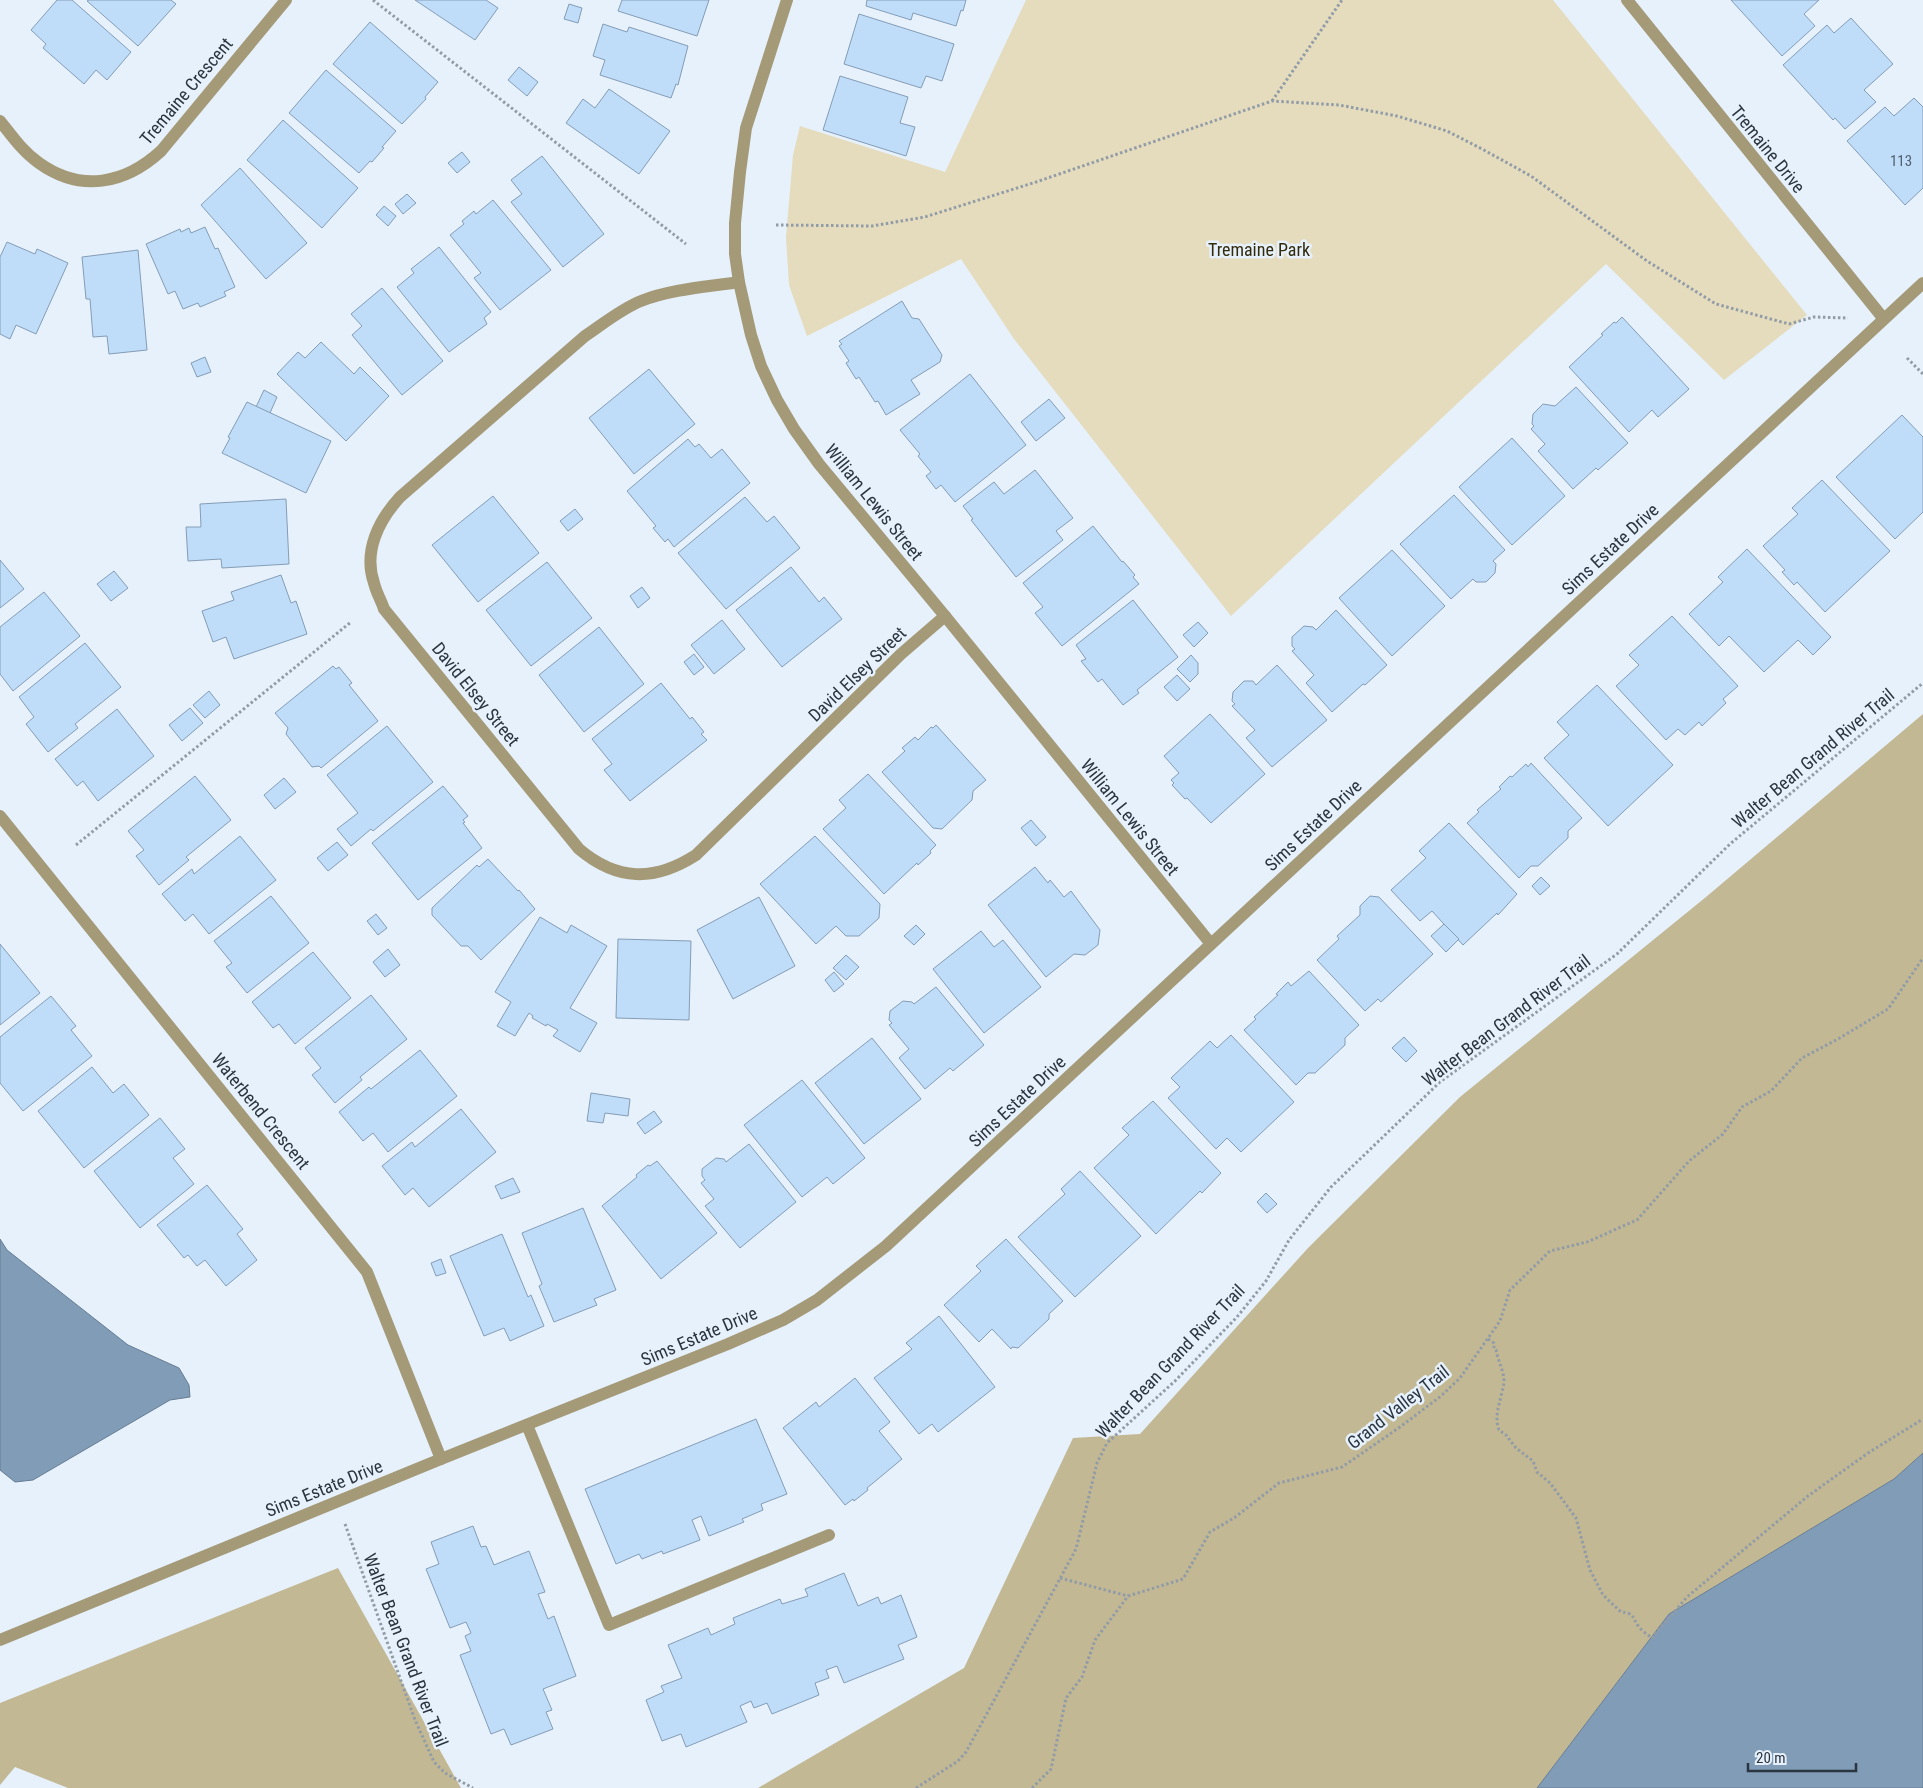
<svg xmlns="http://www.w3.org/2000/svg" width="1923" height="1788" font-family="'Roboto Condensed',sans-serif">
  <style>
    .green { fill: #e5dcbe }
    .forest { fill: #c3b894 }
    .water { fill: #819cb7; stroke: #677d93 }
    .building { fill: #bfdcf9; stroke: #849db6 }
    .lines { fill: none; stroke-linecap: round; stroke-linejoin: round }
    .path { stroke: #929ca7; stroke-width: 3; stroke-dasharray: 2.5 2.5; stroke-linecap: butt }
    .lane { stroke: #a59a78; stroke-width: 12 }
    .street { stroke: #a59a78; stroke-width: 12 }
    .labels { text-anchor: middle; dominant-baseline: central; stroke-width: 5; stroke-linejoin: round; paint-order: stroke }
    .number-label { font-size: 15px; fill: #505f6e }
    .street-label { font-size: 18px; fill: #2b3540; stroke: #e6f1fc }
    .park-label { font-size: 18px; fill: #342b0b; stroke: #e6f1fc }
  </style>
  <rect width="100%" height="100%" fill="#e6f1fc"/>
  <path class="green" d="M1026 0H1553L1807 315 1724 380 1606 264 1231 616 1014 339 961 259 807 336 789 285 786 237 793 155 800 126 945 172Z"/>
  <g class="forest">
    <path d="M1923 714V1453L1894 1479 1669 1614 1537 1788H758L964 1668 1073 1438 1140 1434 1308 1248 1460 1097 1706 897Z"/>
    <path d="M338 1568 461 1788H68L15 1767 0 1785V1703Z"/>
  </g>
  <g class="water">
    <path d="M0 1239 7 1250 128 1345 179 1368 189 1385 190 1397 170 1400 33 1480 15 1482 0 1470Z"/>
    <path d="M1923 1453V1788H1537L1669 1614 1894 1479Z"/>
  </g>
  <g class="building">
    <path d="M57 0H72L131 52 107 80 96 70 84 84 43 48 46 44 31 30Z"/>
    <path d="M89 0H171L176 4 138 46 87 1Z"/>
    <path d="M415 0H486L498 8 475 40Z"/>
    <path d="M622 0H709L697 36 618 11Z"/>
    <path d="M867 0H966L963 11 961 10 956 26 913 13 911 20 866 6Z"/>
    <path d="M1731 0H1819L1804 14 1815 26 1782 56Z"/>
    <path d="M569 4 582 8 578 23 564 19Z"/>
    <path d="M859 14 954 44 942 81 926 76 921 88 844 64Z"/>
    <path d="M1851 18 1893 64 1864 90 1876 102 1845 129 1835 118 1833 120 1783 65 1827 25 1834 33Z"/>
    <path d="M370 22 438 82 425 97 426 99 402 124 333 64Z"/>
    <path d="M603 24 627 32 629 27 688 46 678 85 676 84 671 98 600 75 605 60 593 56Z"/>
    <path d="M519 67 538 82 527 96 508 80Z"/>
    <path d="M326 70 396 131 382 147 384 148 372 162 370 161 359 173 289 113Z"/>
    <path d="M840 76 908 97 900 123 915 127 906 156 823 130Z"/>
    <path d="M609 89 670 131 639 174 566 123 583 99 595 108Z"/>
    <path d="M1914 98 1923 107V188L1905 205 1847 141 1885 107 1894 116Z"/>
    <path d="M283 120 358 188 322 228 247 160Z"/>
    <path d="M462 152 470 162 457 173 448 163Z"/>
    <path d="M542 156 604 234 563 267 511 202 522 194 511 180Z"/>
    <path d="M240 168 307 243 266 279 201 205Z"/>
    <path d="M407 194 416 203 403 214 395 204Z"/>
    <path d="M493 200 551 270 500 310 474 278 481 273 450 235 464 224 462 221 474 211 476 214Z"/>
    <path d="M384 206 396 216 388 226 376 215Z"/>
    <path d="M205 227 215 249 218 248 235 287 224 292 226 296 200 307 198 303 183 309 175 291 168 294 146 244 180 229 181 232 189 228 191 233Z"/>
    <path d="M7 242 35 254 37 249 68 263 36 334 16 325 10 339 0 334V257Z"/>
    <path d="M439 247 491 312 484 318 487 324 449 352 397 287 414 273 411 269Z"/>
    <path d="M138 250 147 350 109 354 107 336 93 337 90 299H86L82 257Z"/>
    <path d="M382 288 443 361 402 395 352 335 362 326 351 314Z"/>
    <path d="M902 301 912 318 919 319 942 355 940 362 911 380 920 394 886 415 878 401 875 402 859 377 856 379 846 363 849 361 839 346 842 344 839 341Z"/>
    <path d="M1622 317 1689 389 1658 417 1652 410 1629 432 1569 367 1603 335 1601 334 1614 322 1616 323Z"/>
    <path d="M321 342 354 374 360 367 389 396 346 441 277 374 298 352 305 358Z"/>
    <path d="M205 357 211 372 197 377 191 363Z"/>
    <path d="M649 369 695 424 634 474 589 418Z"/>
    <path d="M970 374 1026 445 955 502 941 485 936 489 926 476 931 472 918 456 920 454 900 430Z"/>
    <path d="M1576 387 1628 443 1598 470 1596 468 1573 489 1538 451 1545 444 1531 429 1534 426 1532 424 1533 414 1543 404 1555 406Z"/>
    <path d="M264 390 277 397 270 413 256 407Z"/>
    <path d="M1049 399 1065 418 1036 441 1021 422Z"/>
    <path d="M247 402 331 441 306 493 222 453 230 438 228 437Z"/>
    <path d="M1902 415 1923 437V512L1895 539 1836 477Z"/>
    <path d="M1512 438 1565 496 1512 545 1459 487Z"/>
    <path d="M688 439 695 447 699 444 711 458 722 449 750 483 674 547 668 539 665 542 653 528 656 526 627 491Z"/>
    <path d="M1035 470 1073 518 1056 531 1063 540 1016 577 971 520 973 519 963 506 994 482 1004 494Z"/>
    <path d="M1822 480 1890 551 1825 612 1797 582 1794 585 1782 572 1785 570 1763 546 1798 514 1792 508Z"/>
    <path d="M1454 495 1505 550 1493 561 1496 564 1495 573 1486 582H1476L1473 579 1451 599 1400 544Z"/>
    <path d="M493 496 539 553 478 602 432 545Z"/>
    <path d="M745 497 767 522 774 516 800 548 726 609 678 553Z"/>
    <path d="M286 499 289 564 222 568 221 559 188 561 186 527H201L200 504Z"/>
    <path d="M575 509 583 519 568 531 560 521Z"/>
    <path d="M1093 526 1122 562 1123 561 1135 575 1133 577 1139 584 1062 646 1035 613 1043 607 1023 583Z"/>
    <path d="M1747 549 1831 637 1813 655 1798 640 1764 672 1729 636 1719 646 1689 614 1723 582 1718 577Z"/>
    <path d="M1392 550 1445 606 1392 656 1339 598Z"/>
    <path d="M0 560 24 589 0 608Z"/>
    <path d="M547 562 592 618 531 666 486 610Z"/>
    <path d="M791 567 819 602 824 597 842 619 782 667 736 610Z"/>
    <path d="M114 571 128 588 111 601 97 584Z"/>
    <path d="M281 575 291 603 296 601 307 634 234 659 226 637 213 642 202 611 234 600 231 592Z"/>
    <path d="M642 587 650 598 638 608 630 596Z"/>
    <path d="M44 592 80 636 13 691 0 674V627Z"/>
    <path d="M1133 600 1178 657 1137 690 1139 693 1123 705 1102 679 1098 682 1081 661 1086 659 1076 645Z"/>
    <path d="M1336 610 1387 665 1365 685 1363 684 1332 712 1306 683 1314 675 1292 651 1295 649 1292 646V637L1304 626 1313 627 1316 630Z"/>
    <path d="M1672 616 1738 686 1723 699 1726 703 1702 726 1699 722 1685 735 1678 729 1666 740 1616 686 1639 665 1629 655Z"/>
    <path d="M722 620 745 649 714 674 691 645Z"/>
    <path d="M1198 622 1208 633 1194 647 1183 635Z"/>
    <path d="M599 627 644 684 584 732 539 675Z"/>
    <path d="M85 643 121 687 75 724 78 728 48 752 26 724 34 717 19 697Z"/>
    <path d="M694 654 704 667 694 675 684 662Z"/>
    <path d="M1191 655 1198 663V674L1190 682 1177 669Z"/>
    <path d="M1277 665 1327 720 1272 767 1246 738 1255 730 1232 706 1235 704 1232 701 1233 692 1244 681H1253L1256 685Z"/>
    <path d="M333 666 336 669 339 667 352 683 349 685 378 721 321 768 319 766 312 767 286 734 288 728 275 713Z"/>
    <path d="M1177 675 1190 689 1177 701 1164 687Z"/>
    <path d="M661 683 690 719 692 717 704 732 701 734 707 740 630 801 604 770 612 764 592 739Z"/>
    <path d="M1597 685 1673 765 1608 826 1544 758 1569 735 1557 722Z"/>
    <path d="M209 691 220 705 205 718 193 705Z"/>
    <path d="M190 708 203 723 182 741 169 725Z"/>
    <path d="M117 709 154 756 98 801 83 781 77 786 55 759Z"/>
    <path d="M1210 714 1265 774 1211 823 1187 798 1185 799 1172 785 1174 783 1171 780 1179 773 1164 756Z"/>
    <path d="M936 725 986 780 973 791 972 800 942 829 933 828 882 772 905 751 902 748 915 737 918 740 931 727 933 728Z"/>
    <path d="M387 726 433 782 373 831 371 829 351 846 337 829 358 813 327 775Z"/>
    <path d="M1531 763 1582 818 1568 831V838L1538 866H1531L1519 878 1467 823 1479 812 1477 810 1501 789 1499 787 1510 776 1512 777 1526 764 1528 767Z"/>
    <path d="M868 774 936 845 930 851 931 853 918 865 917 863 884 894 823 829 846 808 839 800Z"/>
    <path d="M195 776 231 820 186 857 189 860 159 885 136 856 144 850 128 831Z"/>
    <path d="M284 778 296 792 275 809 264 795Z"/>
    <path d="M443 786 468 816 463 820 465 822 463 823 482 848 418 900 372 843Z"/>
    <path d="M1031 820 1046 837 1036 846 1021 828Z"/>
    <path d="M1449 823 1517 894 1498 915 1497 913 1463 945 1432 911 1420 921 1391 890 1426 858 1419 851Z"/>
    <path d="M240 836 276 880 209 934 193 914 185 921 162 894 192 869 194 874Z"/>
    <path d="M815 836 880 904 879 918 859 936H846L836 926 816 944 760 884Z"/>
    <path d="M337 842 348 855 328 871 317 858Z"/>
    <path d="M488 859 518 891 519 890 535 909 481 960 468 946H461L432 915V908L477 865 479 867Z"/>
    <path d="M1035 867 1048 883 1050 880 1064 897 1071 891 1100 930 1098 945 1085 955 1074 954 1046 977 988 905Z"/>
    <path d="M1541 877 1550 886 1540 895 1532 886Z"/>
    <path d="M271 896 309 943 247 993 226 967 232 963 214 941Z"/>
    <path d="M1370 896 1379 897 1433 954 1381 1002 1378 999 1365 1011 1317 960 1339 939 1337 936 1360 915V906Z"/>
    <path d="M759 897 795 966 733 999 697 930Z"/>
    <path d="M376 914 387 928 378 935 367 921Z"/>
    <path d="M540 917 567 933 571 925 607 946 570 1008 597 1023 580 1052 553 1036 558 1030 547 1024 546 1026 532 1018 533 1016 529 1013 515 1036 497 1026 511 1002 495 992Z"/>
    <path d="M1444 924 1459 939 1446 952 1431 936Z"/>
    <path d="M916 925 925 934 914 945 904 936Z"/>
    <path d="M981 931 994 947 1003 940 1041 987 984 1033 933 969Z"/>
    <path d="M618 939 691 941 689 1020 616 1018Z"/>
    <path d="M0 944 40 993 0 1025Z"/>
    <path d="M388 949 400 965 385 977 373 962Z"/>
    <path d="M313 952 351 998 295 1044 279 1024 273 1028 252 1002Z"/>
    <path d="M846 955 859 967 846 980 833 968Z"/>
    <path d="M1309 971 1359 1025 1345 1038V1045L1315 1073H1308L1296 1085 1244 1030 1256 1019 1254 1017 1278 995 1276 994 1288 982 1291 986Z"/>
    <path d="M834 972 844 984 834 992 825 980Z"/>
    <path d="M936 987 984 1045 953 1071 950 1068 925 1089 899 1058 909 1049 889 1025 892 1023 889 1020 890 1011 903 1001 912 1002 914 1004Z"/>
    <path d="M371 995 407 1039 360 1077 362 1080 335 1103 312 1075 321 1068 305 1048Z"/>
    <path d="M51 996 76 1026 71 1030 92 1056 23 1111 0 1083V1037Z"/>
    <path d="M1231 1035 1294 1102 1241 1152 1227 1138 1216 1149 1168 1098 1180 1087 1171 1078 1210 1041 1217 1048Z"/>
    <path d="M1404 1037 1417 1051 1406 1062 1392 1048Z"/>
    <path d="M872 1038 921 1099 864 1144 815 1083Z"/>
    <path d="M420 1050 457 1096 388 1152 373 1133 363 1141 339 1112 369 1087 371 1089Z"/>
    <path d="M92 1067 113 1093 124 1084 149 1115 84 1168 38 1111Z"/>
    <path d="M802 1080 865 1158 833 1184 827 1177 802 1197 744 1125Z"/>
    <path d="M591 1093 630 1099 628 1116 605 1113 603 1123 587 1121Z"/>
    <path d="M1153 1101 1221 1173 1202 1193 1200 1191 1156 1234 1094 1168 1129 1135 1122 1128Z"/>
    <path d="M461 1109 496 1152 429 1207 413 1188 405 1195 382 1166 412 1142 415 1147Z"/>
    <path d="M654 1111 662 1122 645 1134 637 1123Z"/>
    <path d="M160 1118 185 1149 173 1158 194 1184 140 1228 94 1171Z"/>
    <path d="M749 1144 796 1202 740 1248 705 1206 714 1199 701 1183 705 1180 702 1176V1169L716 1158 724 1159 726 1162Z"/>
    <path d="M657 1161 717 1233 661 1279 602 1206 637 1177 636 1175 648 1165 650 1166Z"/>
    <path d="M1080 1171 1141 1236 1075 1297 1018 1237 1065 1194 1061 1189Z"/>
    <path d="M513 1178 520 1192 501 1199 495 1186Z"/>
    <path d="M207 1185 243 1229 237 1234 257 1260 226 1286 205 1260 197 1266 188 1255 184 1258 157 1225Z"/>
    <path d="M1266 1193 1277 1204 1267 1213 1257 1202Z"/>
    <path d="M583 1208 616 1290 594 1299 597 1305 554 1322 539 1286 542 1284 522 1233Z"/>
    <path d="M502 1234 528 1297 531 1295 544 1326 510 1341 504 1328 484 1336 450 1256Z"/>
    <path d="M1006 1239 1063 1301 1049 1314V1319L1018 1348 1012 1347 1011 1349 992 1329 979 1342 944 1305 981 1271 976 1266Z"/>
    <path d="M441 1259 446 1273 436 1276 431 1263Z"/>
    <path d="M939 1316 995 1387 938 1432 932 1424 919 1434 874 1378 912 1349 906 1343Z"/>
    <path d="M855 1378 890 1422 879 1431 902 1459 867 1488 868 1490 854 1501 853 1499 845 1505 783 1428 816 1402 819 1407Z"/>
    <path d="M756 1419 787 1494 761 1504 763 1510 742 1519 744 1522 709 1536 701 1516 692 1520 700 1540 663 1554 662 1551 642 1559 639 1554 616 1564 585 1489Z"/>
    <path d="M473 1526 481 1547 486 1546 494 1565 529 1551 545 1592 538 1594 548 1619 554 1616 576 1676 543 1689 552 1710 546 1712 553 1729 511 1745 504 1729 491 1734 460 1655 471 1651 465 1636 471 1633 466 1622 450 1628 426 1569 439 1564 431 1542Z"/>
    <path d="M844 1573 858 1606 878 1597 881 1604 901 1595 917 1637 898 1645 904 1659 844 1683 837 1666 826 1670 829 1678 815 1683 819 1695 772 1714 767 1703 754 1708 751 1701 740 1706 747 1722 686 1747 681 1734 662 1741 646 1700 664 1692 661 1686 682 1678 668 1645 708 1628 711 1635 735 1624 733 1618 780 1599 782 1604 808 1596 805 1589Z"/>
  </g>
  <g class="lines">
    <g class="path">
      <path d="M373 0 686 244"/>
      <path d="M1272 101 1342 0"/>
      <path d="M776 225 872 226 925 217 1036 182 1272 101 1339 105 1397 116 1447 131 1482 149 1531 176 1647 261 1716 304 1789 324 1814 317 1848 318"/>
      <path d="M1907 358 1923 374"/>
      <path d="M76 845 351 622"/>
      <path d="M1488 1339 1494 1343V1349L1496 1350C1498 1361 1504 1371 1504 1382 1502 1398 1493 1415 1499 1430L1506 1435 1516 1448 1533 1461 1537 1472 1550 1483 1576 1518 1590 1570 1603 1595 1621 1612C1635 1613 1632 1618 1639 1627 1642 1631 1648 1635 1652 1638L1687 1597 1808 1496 1868 1453 1923 1419"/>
      <path d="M345 1524 415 1720 434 1762 445 1773 473 1788"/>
      <path d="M1060 1578 1128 1596"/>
      <path d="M916 1788 958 1761 966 1752 1076 1549 1097 1463 1107 1443 1175 1381 1237 1317 1266 1281 1289 1240 1331 1187 1440 1082 1617 954 1730 844 1923 683"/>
      <path d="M1032 1788 1051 1769 1066 1698 1082 1677 1095 1640 1128 1596 1183 1579 1210 1532 1234 1518 1279 1483 1342 1467 1400 1427 1441 1396 1460 1378 1500 1321 1510 1290 1550 1251 1587 1242 1637 1220 1689 1161 1723 1134 1742 1107 1771 1091 1802 1058 1838 1039 1888 1009 1923 958"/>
    </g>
    <path class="lane" d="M527 1425 609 1625 829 1535"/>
    <g class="street">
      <path d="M787 0 746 128 740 172 735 223V254L739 282 751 335 761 366 777 400 794 429 819 464 945 616 1211 944"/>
      <path d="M1627 0 1883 318"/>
      <path d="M0 121C12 136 23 152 39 163 81 193 125 184 161 151L286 0"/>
      <path d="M739 282C707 287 672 289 641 301 621 309 603 324 585 336L400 497C379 520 363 551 374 583 376 592 381 600 384 609L579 849C617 881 654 882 696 855L901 654 945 616"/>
      <path d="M0 816 367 1272 441 1459"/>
      <path d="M0 1640 441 1459 728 1344 783 1320 817 1300 886 1246 1923 283"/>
    </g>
  </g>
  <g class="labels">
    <g class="number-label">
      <text x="1901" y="161">113</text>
    </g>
    <g class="street-label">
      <text transform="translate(186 91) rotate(-50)">Tremaine Crescent</text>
      <text transform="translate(1768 149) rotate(51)">Tremaine Drive</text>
      <text transform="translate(874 502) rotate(51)">William Lewis Street</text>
      <text transform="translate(1610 549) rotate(-43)">Sims Estate Drive</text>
      <text transform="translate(857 674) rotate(-44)">David Elsey Street</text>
      <text transform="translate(476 694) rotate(51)">David Elsey Street</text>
      <text transform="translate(1813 758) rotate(-40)">Walter Bean Grand River Trail</text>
      <text transform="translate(1130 817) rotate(51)">William Lewis Street</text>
      <text transform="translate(1313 825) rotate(-43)">Sims Estate Drive</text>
      <text transform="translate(1506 1020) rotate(-37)">Walter Bean Grand River Trail</text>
      <text transform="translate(1017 1101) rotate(-43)">Sims Estate Drive</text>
      <text transform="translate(261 1111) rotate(51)">Waterbend Crescent</text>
      <text transform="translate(699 1336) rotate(-23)">Sims Estate Drive</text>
      <text transform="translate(1170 1361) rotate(-46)">Walter Bean Grand River Trail</text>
      <text transform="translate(1398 1407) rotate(-38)">Grand Valley Trail</text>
      <text transform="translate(324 1488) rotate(-22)">Sims Estate Drive</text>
      <text transform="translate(406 1650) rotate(69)">Walter Bean Grand River Trail</text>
    </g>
    <g class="park-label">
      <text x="1259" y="249">Tremaine Park</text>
    </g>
  </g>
  <path d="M1748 1763v8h108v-8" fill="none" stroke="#2b3540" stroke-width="2.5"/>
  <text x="1756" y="1763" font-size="15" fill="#2b3540" stroke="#e6f1fc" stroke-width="4" paint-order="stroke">20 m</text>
</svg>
